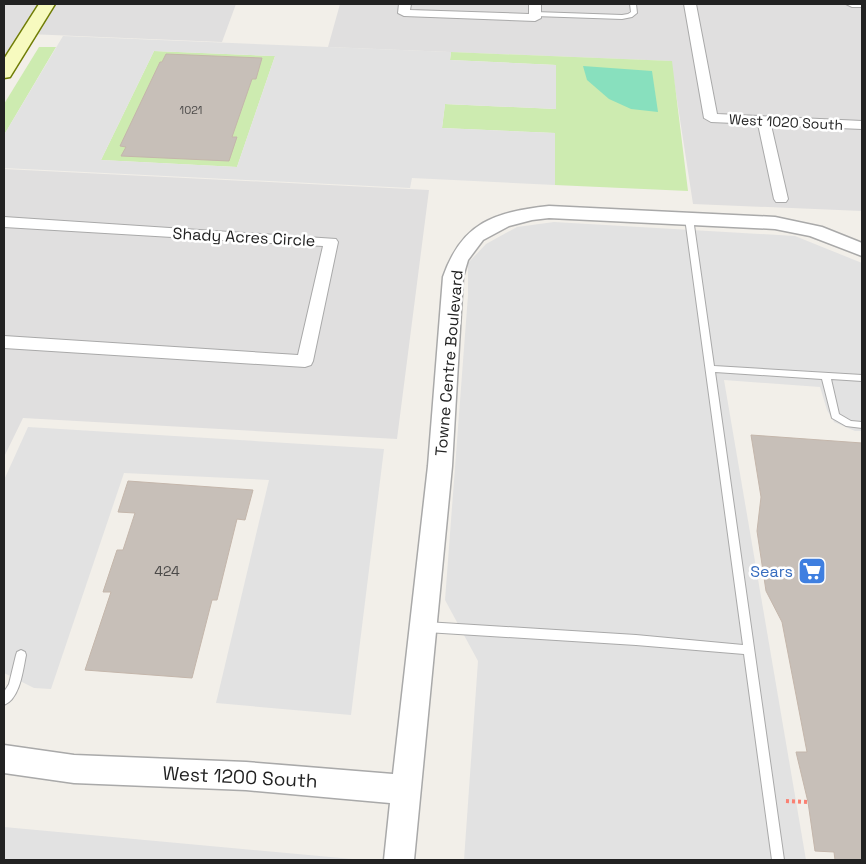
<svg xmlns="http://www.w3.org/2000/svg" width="866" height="864" font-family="'Space Grotesk',sans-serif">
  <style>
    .residential { fill: #e0dfdf }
    .grass { fill: #cdebb0 }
    .pitch { fill: #88e0be }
    .parking { fill: #e2e2e2; fill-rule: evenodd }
    .building { fill: #c7bfb8; stroke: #c4b6ab }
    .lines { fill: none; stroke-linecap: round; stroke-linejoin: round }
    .service-casing { stroke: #a9a9a9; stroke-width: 2 }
    .minor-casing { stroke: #a9a9a9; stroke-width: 2 }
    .tertiary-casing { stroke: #a9a9a9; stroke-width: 3 }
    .secondary-casing { stroke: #707d05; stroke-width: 3 }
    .path { stroke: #fa8072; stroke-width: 4; stroke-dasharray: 3 3; stroke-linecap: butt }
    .service { fill: #fff; fill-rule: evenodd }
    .minor { fill: #fff; fill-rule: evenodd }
    .tertiary { fill: #fff; fill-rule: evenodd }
    .secondary { fill: #f7fabf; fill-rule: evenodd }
    .labels { text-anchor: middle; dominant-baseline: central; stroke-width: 5; stroke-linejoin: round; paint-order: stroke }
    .far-number-label { font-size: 11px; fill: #4b4948 }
    .far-street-label { font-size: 14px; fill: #222; stroke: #fff }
    .number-label { font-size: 14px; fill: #4b4948 }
    .street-label { font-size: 16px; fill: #222; stroke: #fff }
    .shop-label { font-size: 16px; fill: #366cbe; stroke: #fff; text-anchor: end }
    .near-street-label { font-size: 19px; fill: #222; stroke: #fff }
  </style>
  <rect width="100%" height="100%" fill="#f2efe9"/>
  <g class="residential">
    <path d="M4 4H236L222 42 28 34 4 73Z"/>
    <path d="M340 4H862V211L693 204 671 61 328 47Z"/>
    <path d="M4 169 429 190 397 439 23 418 4 457Z"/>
  </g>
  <g class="grass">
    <path d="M39 47H56L4 135V104Z"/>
    <path d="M154 51 275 56 237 167 101 160Z"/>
    <path d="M451 52 672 61 688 191 555 185V133L442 128 445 104 556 109V65L450 60Z"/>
  </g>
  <path class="pitch" d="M583 66 652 71 658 112 631 109 609 99 587 80Z"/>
  <g class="parking">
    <path d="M63 36 451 52 450 60 556 65V109L445 104 442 128 555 133V185L412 178 410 188 4 168V135ZM154 51 275 56 237 167 101 160Z"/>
    <path d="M554 222 795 236 862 263V431H855L834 422 827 410 820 387 724 380 806 860H464L478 661 445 600 468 295V263L486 244 517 227Z"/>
    <path d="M28 427 384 449 351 715 216 703 269 480 124 473 51 689 34 688 4 673V480Z"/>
    <path d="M4 827 363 860H4Z"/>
  </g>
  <g class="building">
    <path d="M166 54 262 58 256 79H252L232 137H237L229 161 121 156 126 147 120 146 160 62H162Z"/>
    <path d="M751 435 862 443V860H835L834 852 815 851 808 802 796 752H807L782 622 766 591 757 531 761 497Z"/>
    <path d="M128 481 253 490 245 520 237 519 217 600H212L192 678 85 670 111 592H103L117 550H123L135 513 118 512Z"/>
  </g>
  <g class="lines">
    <defs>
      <g id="service">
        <path d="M630 4H636L637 13 632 17 622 19 535 16 532 14 535 12 622 15 628 14 631 12Z"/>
        <path d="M686 216H689L693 218 714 366 862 375V381L831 379 839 414 851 421 862 422V428L846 426 832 418 822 379 715 372 784 860H772L744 654 636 645 426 632 422 630 421 627 422 624 426 622 636 635 743 645 685 218Z"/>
        <path d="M21 650 25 652 26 655C23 670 20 699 4 705V692L9 684 16 655 17 652Z"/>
      </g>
      <g id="minor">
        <path d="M399 4H411L410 10 529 14V4H541V18L535 21 404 16 398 13Z"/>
        <path d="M684 4H696L717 114 862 121V129L771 125 788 199 786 202H776L774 199 758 124 711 122 704 118Z"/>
        <path d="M846 4H862V7H852Z"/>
        <path d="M4 217 336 239 338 242 313 361 311 365 305 367 4 348V336L298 355 323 246 4 227Z"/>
      </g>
      <path id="tertiary" d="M549 206 775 217 822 227 862 243V256L810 236 775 229 549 218 532 220 509 226 483 240 468 260 463 277 452 466 414 860H384L390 803 246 790 74 783 4 773V745L74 755 246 762 393 774 428 466 443 277C462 222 495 212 549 206Z"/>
      <path id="secondary" d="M39 4H55L10 77 4 78V59Z"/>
    </defs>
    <use href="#service" class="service-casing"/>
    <use href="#minor" class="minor-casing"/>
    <use href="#tertiary" class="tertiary-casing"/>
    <use href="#secondary" class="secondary-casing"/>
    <path class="path" d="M786 801 808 802"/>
    <use href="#service" class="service"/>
    <use href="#minor" class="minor"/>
    <use href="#tertiary" class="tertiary"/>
    <use href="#secondary" class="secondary"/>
  </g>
  <defs>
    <symbol id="supermarket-square" viewBox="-11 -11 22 22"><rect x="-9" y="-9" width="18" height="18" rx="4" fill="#3f7fe0" stroke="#fff"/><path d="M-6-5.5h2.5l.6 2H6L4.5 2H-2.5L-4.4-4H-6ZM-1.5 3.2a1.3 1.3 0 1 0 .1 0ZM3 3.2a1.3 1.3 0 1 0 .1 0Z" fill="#fff"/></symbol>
  </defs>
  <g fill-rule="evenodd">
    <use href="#supermarket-square" x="796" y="555" width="32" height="32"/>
  </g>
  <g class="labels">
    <g class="far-number-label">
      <text x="191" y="110">1021</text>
    </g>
    <g class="far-street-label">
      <text transform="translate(786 122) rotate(3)">West 1020 South</text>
    </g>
    <g class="number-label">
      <text x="167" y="571">424</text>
    </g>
    <g class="street-label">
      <text transform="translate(244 237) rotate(3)">Shady Acres Circle</text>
      <text transform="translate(449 363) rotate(-85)">Towne Centre Boulevard</text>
    </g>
    <g class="shop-label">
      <text x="793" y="571">Sears</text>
    </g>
    <g class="near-street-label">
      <text transform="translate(240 777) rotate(3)">West 1200 South</text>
    </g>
  </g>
  <rect width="866" height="864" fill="none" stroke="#222222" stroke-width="10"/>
</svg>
